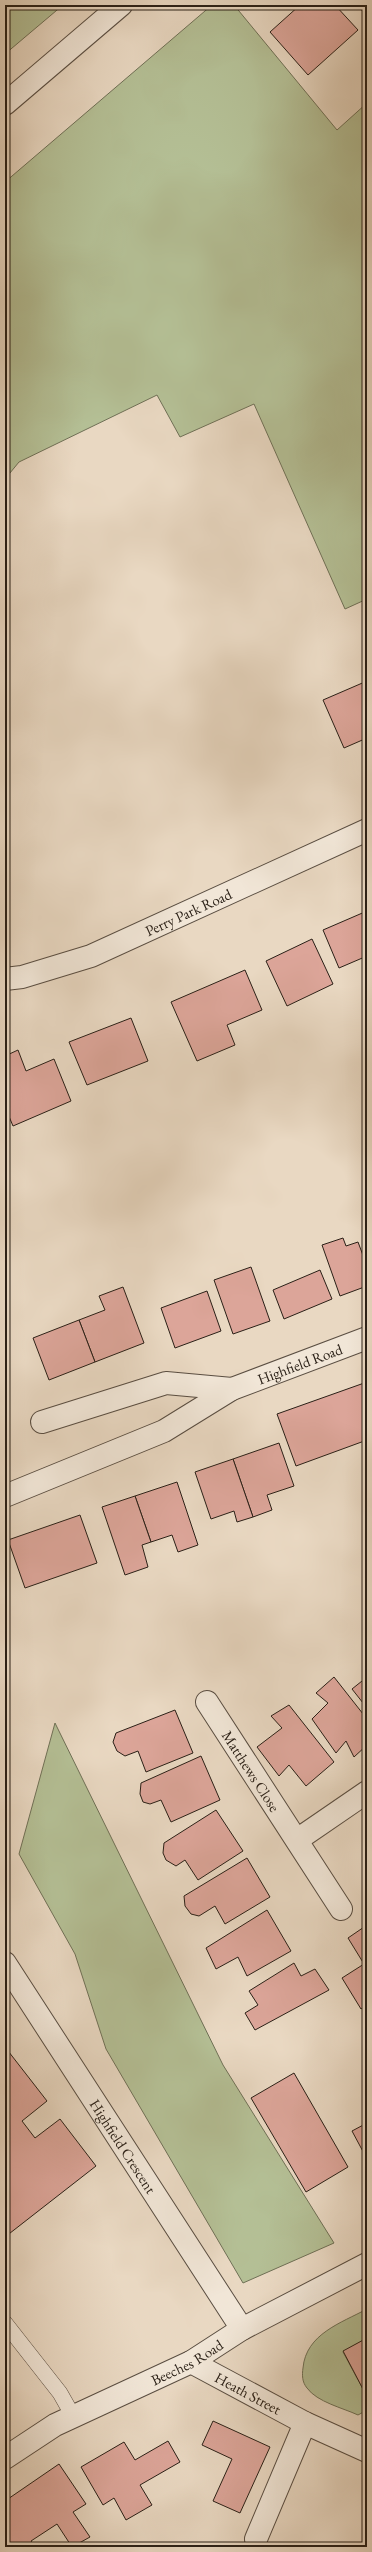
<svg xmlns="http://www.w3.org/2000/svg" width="372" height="2552" font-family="'EB Garamond',serif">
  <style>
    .green { fill: #b4bf95; stroke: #6f7056 }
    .building { fill: #dca599; stroke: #2a2017 }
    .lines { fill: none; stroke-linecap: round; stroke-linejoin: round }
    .service-casing { stroke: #5a4e42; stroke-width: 16 }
    .minor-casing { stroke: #5a4e42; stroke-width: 24 }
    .tertiary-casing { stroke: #5a4e42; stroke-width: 24 }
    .service { stroke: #f1e6d7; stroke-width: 15 }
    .minor { stroke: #f1e6d7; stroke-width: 22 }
    .tertiary { stroke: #f1e6d7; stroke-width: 22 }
    .labels { text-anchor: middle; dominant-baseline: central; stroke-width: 3.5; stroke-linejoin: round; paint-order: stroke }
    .street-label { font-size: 15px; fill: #2a2017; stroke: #f1e6d7 }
  </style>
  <rect width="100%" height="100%" fill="#e9d8c2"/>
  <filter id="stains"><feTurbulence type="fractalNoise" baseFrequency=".005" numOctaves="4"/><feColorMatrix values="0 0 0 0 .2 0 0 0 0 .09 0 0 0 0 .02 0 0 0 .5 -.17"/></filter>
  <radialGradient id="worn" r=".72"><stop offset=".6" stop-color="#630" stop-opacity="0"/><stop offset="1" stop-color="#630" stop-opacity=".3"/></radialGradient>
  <g class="green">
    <path d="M5 5H63L5 54Z"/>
    <path d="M212 5H234L337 130 367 103V599L345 609 254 404 180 437 157 395 19 462 5 479V182Z"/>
    <path d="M55 1723 223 2065 334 2243 243 2283 106 2049 75 1954 19 1854Z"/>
    <path d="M367 2309V2338L343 2352 364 2391 367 2390V2410L358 2415C343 2408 317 2402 307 2388 302 2382 302 2375 303 2368 306 2334 341 2323 367 2309Z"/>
  </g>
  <g class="building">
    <path d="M300 5H335L358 30 308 75 270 32Z"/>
    <path d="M358 5H367V11L364 13Z"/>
    <path d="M367 681V738L344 748 323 700Z"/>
    <path d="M367 911V956L339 968 323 930Z"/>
    <path d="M312 939 333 984 287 1006 266 961Z"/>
    <path d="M245 970 262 1010 227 1025 235 1045 197 1061 171 1002Z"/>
    <path d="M131 1018 148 1061 87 1085 69 1042Z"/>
    <path d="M18 1050 26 1071 54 1059 71 1101 13 1126 5 1107V1056Z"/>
    <path d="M343 1238 346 1246 358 1242 367 1266V1286L340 1296 322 1245Z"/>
    <path d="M251 1267 270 1321 233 1334 214 1280Z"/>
    <path d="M320 1270 332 1299 284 1319 273 1290Z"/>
    <path d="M123 1287 144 1343 95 1362 79 1320 105 1310 99 1296Z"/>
    <path d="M207 1291 221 1331 175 1348 161 1308Z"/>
    <path d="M79 1320 95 1362 49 1380 33 1338Z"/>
    <path d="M367 1382V1440L296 1466 277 1414Z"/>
    <path d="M279 1443 294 1486 267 1495 272 1510 253 1517 233 1459Z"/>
    <path d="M233 1459 253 1517 237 1522 234 1511 211 1519 195 1472Z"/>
    <path d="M177 1482 198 1545 178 1552 172 1535 151 1542 135 1496Z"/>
    <path d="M135 1496 151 1542 142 1545 148 1567 125 1575 102 1507Z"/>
    <path d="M80 1515 97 1563 25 1588 8 1540Z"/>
    <path d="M334 1677 367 1719V1745L354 1757 346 1741 336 1753 312 1719 328 1703 316 1693Z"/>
    <path d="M367 1677V1708L352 1689Z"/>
    <path d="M289 1705 334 1762 306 1786 289 1765 279 1776 257 1747 282 1728 271 1716Z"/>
    <path d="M175 1710 193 1753 146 1772 138 1751 125 1756 117 1751 113 1742 116 1733Z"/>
    <path d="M201 1756 220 1800 171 1822 161 1800 150 1804 143 1802 140 1794 141 1783Z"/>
    <path d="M216 1810 243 1851 198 1880 185 1860 176 1866 166 1860 163 1853 164 1843Z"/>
    <path d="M247 1858 270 1897 225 1924 215 1906 199 1916 191 1914 185 1906 184 1896Z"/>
    <path d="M267 1910 291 1951 247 1976 238 1957 216 1969 206 1948Z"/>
    <path d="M367 1925V1962L364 1964 348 1938Z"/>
    <path d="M294 1963 301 1976 315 1969 329 1990 255 2030 245 2013 258 2005 249 1991Z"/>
    <path d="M364 1964 367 1968V2005L361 2009 342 1978Z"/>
    <path d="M5 2047 47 2101 22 2121 35 2138 60 2119 96 2166 5 2237Z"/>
    <path d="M294 2073 348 2167 306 2192 251 2098Z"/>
    <path d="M367 2123V2159L352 2131Z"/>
    <path d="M367 2338V2390L364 2391 343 2351Z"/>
    <path d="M213 2421 270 2447 240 2513 213 2501 232 2459 202 2445Z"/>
    <path d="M168 2441 180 2462 140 2485 152 2505 126 2520 114 2498 103 2505 81 2467 124 2442 135 2460Z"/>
    <path d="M59 2464 86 2504 73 2512 90 2537 72 2547 57 2524 31 2541 35 2547H5V2501Z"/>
  </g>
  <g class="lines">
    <defs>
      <path id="service" d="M5 2323 60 2393 73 2416"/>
      <g id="minor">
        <path d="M42 1422 166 1383 232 1389"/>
        <path id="s1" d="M5 1496 164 1431 232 1389 367 1338"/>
        <path id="s2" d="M207 1702 341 1909"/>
        <path d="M297 1840 367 1792"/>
        <path id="s3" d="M5 1963 242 2329"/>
        <path id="s4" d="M191 2362 305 2423 367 2451"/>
        <path d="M256 2539 305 2423"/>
      </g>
      <g id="tertiary">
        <path d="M5 104 121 5"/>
        <path id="s5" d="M5 979 22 977 91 956 367 830"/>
        <path id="s6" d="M5 2458 55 2425 191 2362 242 2329 367 2264"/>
      </g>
    </defs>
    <use href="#service" class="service-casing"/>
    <use href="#minor" class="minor-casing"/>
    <use href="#tertiary" class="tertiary-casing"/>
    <use href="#service" class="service"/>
    <use href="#minor" class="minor"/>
    <use href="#tertiary" class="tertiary"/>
  </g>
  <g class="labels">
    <g class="street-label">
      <text stroke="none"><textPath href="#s5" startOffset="196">Perry Park Road</textPath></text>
      <text stroke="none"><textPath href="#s1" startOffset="324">Highfield Road</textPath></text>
      <text stroke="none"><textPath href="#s2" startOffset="82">Matthews Close</textPath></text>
      <text stroke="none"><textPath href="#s3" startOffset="218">Highfield Crescent</textPath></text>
      <text stroke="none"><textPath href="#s6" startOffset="206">Beeches Road</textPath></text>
      <text stroke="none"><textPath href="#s4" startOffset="65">Heath Street</textPath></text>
    </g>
  </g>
  <rect width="372" height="2552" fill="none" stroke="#e9d8c2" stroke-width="20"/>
  <rect x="6" y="6" width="360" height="2540" fill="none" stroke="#2a2017" stroke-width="2"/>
  <rect x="10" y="10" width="352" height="2532" fill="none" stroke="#2a2017"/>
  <rect width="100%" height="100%" filter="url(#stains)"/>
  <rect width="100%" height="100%" fill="url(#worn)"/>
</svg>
